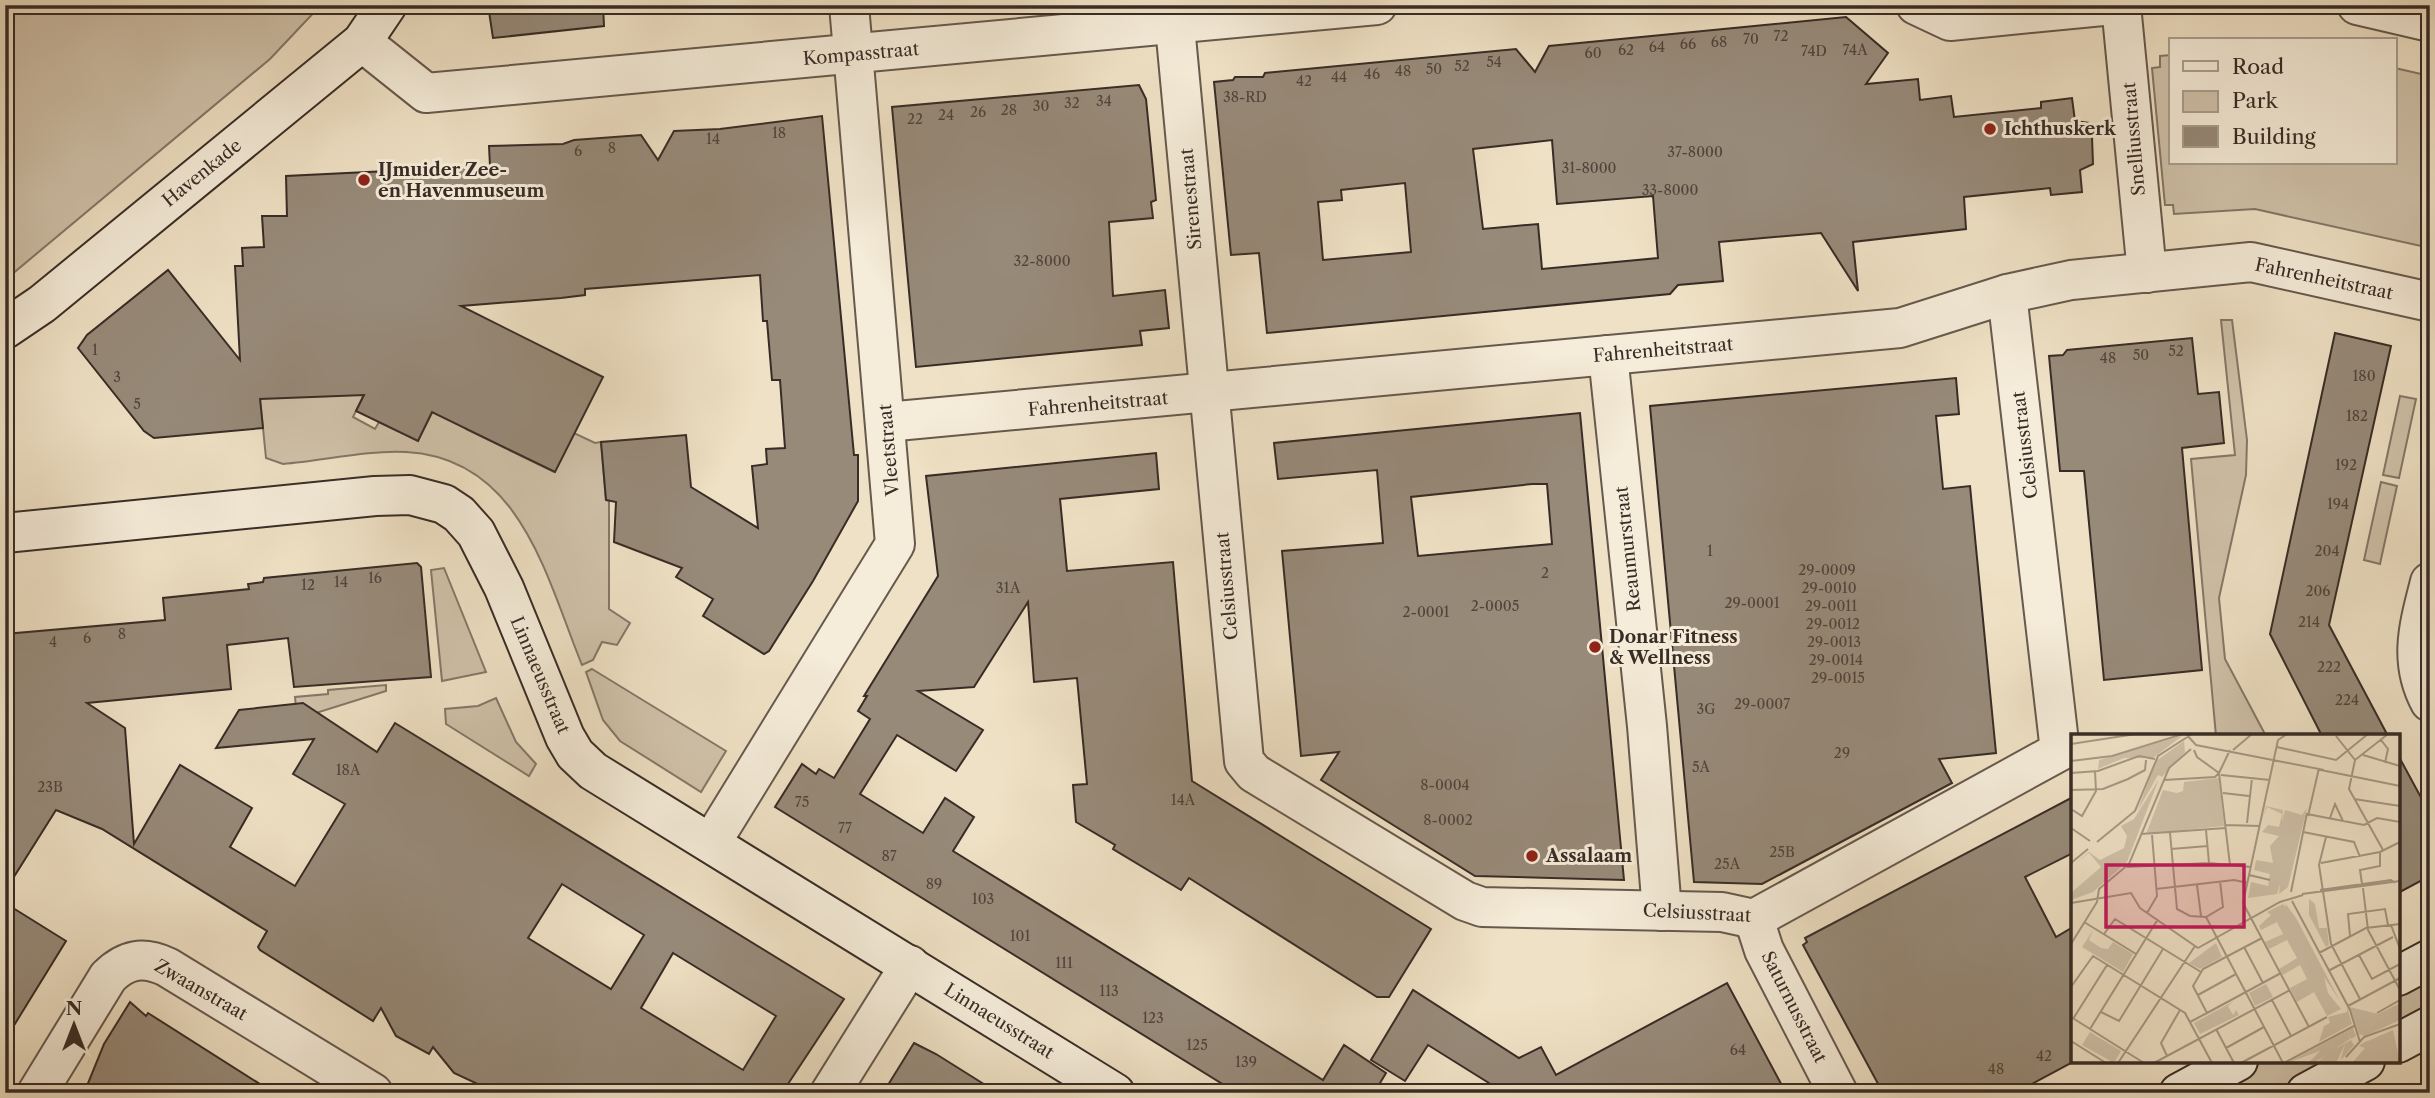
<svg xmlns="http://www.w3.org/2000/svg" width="2435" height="1098" font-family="'Libre Caslon Text',serif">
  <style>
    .green { fill: #d0c2aa; stroke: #847768; stroke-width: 2 }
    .building { fill: #978a79; stroke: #382c26; stroke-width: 2; fill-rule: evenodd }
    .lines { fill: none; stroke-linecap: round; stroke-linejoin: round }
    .street-casing { stroke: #66594e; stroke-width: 42 }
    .secondary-casing { stroke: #382c26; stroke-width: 42 }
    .street { stroke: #f5ecd9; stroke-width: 38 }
    .secondary { stroke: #f5ecd9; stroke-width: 38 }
    .poi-dot { fill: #8f2418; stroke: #f5ecd9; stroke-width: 2.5 }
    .labels { text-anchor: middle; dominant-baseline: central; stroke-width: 6; stroke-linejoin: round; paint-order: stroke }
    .number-label { font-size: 14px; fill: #50443b }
    .street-label { font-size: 18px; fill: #382c26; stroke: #f5ecd9 }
    .poi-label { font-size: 18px; font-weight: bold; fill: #382c26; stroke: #f5ecd9; text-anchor: start }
    .inset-road { fill: none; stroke: #a69985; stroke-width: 2 }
    .view { fill: #c2185b; fill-opacity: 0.15; stroke: #c2185b; stroke-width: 3.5 }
    .inset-edge { fill: none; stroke: #382c26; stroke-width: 3.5 }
  </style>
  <rect width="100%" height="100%" fill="#efe1c5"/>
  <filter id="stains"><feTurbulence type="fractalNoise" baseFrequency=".00286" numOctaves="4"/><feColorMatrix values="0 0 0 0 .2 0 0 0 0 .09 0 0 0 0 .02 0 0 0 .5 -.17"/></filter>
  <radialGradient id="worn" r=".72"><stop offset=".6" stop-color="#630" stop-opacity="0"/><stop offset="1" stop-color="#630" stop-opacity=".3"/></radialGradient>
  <g class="green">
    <path d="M5 5H321L270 59 5 280Z"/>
    <path d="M2171 55V163H2395V68L2430 76V248L2255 209 2174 214 2173 205H2165L2152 68 2160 67V56Z"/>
    <path d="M2221 320H2232L2247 440 2246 475 2219 598 2225 659 2266 736H2216L2191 459 2235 455Z"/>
    <path d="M327 355H383L353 417 375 429 379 422 418 441 452 373 466 429 554 472 574 433 595 443 601 442 606 500 609 501V609L630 623 617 645 602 642 593 660 582 665C546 577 521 458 406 452 366 450 323 461 283 464L266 458 260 398 328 396Z"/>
    <path d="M2400 396 2416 399 2399 478 2383 475Z"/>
    <path d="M2381 482 2397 486 2380 564 2364 560Z"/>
    <path d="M444 568 486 672 442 681 431 570Z"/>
    <path d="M592 669 726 751 701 792 620 741 603 720 586 672Z"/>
    <path d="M386 685V691L297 719 295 697 328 694V690Z"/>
    <path d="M496 698 516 742 536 764 529 776 446 724 445 709 478 706Z"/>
    <path d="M2430 970V1015L2398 1032V987Z"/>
    <path d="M2260 1061H2344L2285 1093H2201Z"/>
  </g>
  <g class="building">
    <path d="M488 5H603L604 26 493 38Z"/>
    <path d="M1846 17 1888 53 1866 84 1918 79 1920 100 1951 96 1954 117 2041 108V102L2072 98 2075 121 2089 123 2092 137 2093 164 2080 170 2082 192 2051 195 2050 188 1964 197 1966 229 1853 242 1858 291 1821 233 1719 242 1723 281 1678 285 1670 294 1267 333 1259 253 1231 255 1214 82 1233 80 1235 77H1263L1265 73 1275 72 1516 49 1535 72 1549 46ZM1552 140 1557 204 1653 196 1658 258 1542 269 1538 224 1483 229 1473 149ZM1405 183 1411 252 1323 260 1318 202 1342 200 1341 190Z"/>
    <path d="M1139 85 1146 99 1156 200 1151 202 1153 218 1109 222 1113 296 1165 290 1169 328 1140 331 1142 345 916 367 892 107Z"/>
    <path d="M822 116 854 455H858V501L813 581 769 651 764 654 703 616 713 599 676 577 682 568 614 542 616 502 606 500 601 442 686 435 691 487 758 528 752 466 767 464 766 449 785 448 780 380H772L767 321H763L760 275 585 289V295L561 298 461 306 603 377 555 472 432 412 418 441 356 411 364 395 260 399 263 428 154 438 144 431 78 348 87 335 168 270 240 360 235 266H243L242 248 264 247 262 216H287L286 176 490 166 489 146 563 144 574 140 641 135 658 160 674 131 720 129Z"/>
    <path d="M2335 333 2391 346 2329 625 2388 736H2322L2270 634Z"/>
    <path d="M2192 338 2198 394 2219 392 2224 443 2182 448 2202 670 2104 680 2084 471H2060L2049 356 2063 355 2067 350Z"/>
    <path d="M1956 378 1959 414 1936 416 1943 489 1970 486 1996 753 1939 759 1952 783 1762 884 1694 882 1650 406Z"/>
    <path d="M1580 413 1624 880 1475 876 1321 780 1339 752 1301 756 1282 551 1383 543 1377 470 1278 479 1274 443ZM1532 484H1547L1552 544 1418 556 1411 497Z"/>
    <path d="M1156 453 1159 489 1060 499 1067 571 1173 562 1192 781 1431 929 1389 997H1377L1189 878 1181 890 1113 849 1115 845 1076 822 1073 785 1087 784 1077 678 1034 682 1028 602 974 687 918 691 983 730 956 771 897 735 860 794 923 833 945 798 974 817 953 851 1323 1080 1344 1045 1386 1073 1374 1093H1237L775 807 802 764 816 774 819 769 834 778 870 719 858 711 867 696H864L938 576 926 476Z"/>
    <path d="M417 563 421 567 431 677 294 687 288 638 227 645 231 689 87 703 125 728 134 844 180 765 252 808 230 847 295 886 345 804 293 774 314 739 216 748 239 710 303 703 377 752 395 723 844 999 782 1093H487L480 1085 454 1073 433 1047 429 1054 396 1036 381 1008 373 1021 260 950 258 947 267 931 102 829 56 810 5 891V634L165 620 163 598 249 589 248 584 263 582 264 578ZM562 884 644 935 611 989 528 938ZM673 953 776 1016 743 1070 641 1008Z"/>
    <path d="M2398 755 2430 814V876L2398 893Z"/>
    <path d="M2073 797V853L2025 877 2056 937 2073 927V1062L2015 1093H1883L1803 945 1807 942 1805 938Z"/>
    <path d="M5 903 66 941 5 1040Z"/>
    <path d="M1727 983 1786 1093H1505L1428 1045 1405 1081 1371 1060 1413 990 1519 1058 1541 1047 1556 1075Z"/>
    <path d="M130 1002 146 1016 148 1013 274 1093H84L104 1044Z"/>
    <path d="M914 1043 936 1054 998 1093H883Z"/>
  </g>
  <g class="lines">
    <defs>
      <g id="street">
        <path d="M1173 5 1244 761 1254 773 1465 901 1482 907 1722 912 1754 919 2060 751 2007 294"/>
        <path d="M1916 5 1950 21 2113 5"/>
        <path d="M2121 5 2147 273"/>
        <path d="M2357 5 2430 22"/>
        <path d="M362 42 426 93 1377 5"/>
        <path d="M1608 355 1647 726 1662 911"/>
        <path d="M886 422 1900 328 2007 294 2071 280 2251 262 2430 302"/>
        <path d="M2430 582C2419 625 2408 661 2430 702"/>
        <path d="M711 843 895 544 849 5"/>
        <path d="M1754 919 1764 950 1838 1093"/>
        <path d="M37 1093 108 977C126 959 143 956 167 967L373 1093"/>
        <path d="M830 1093 910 965"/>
      </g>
      <g id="secondary">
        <path d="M5 329 42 304 362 42 387 5"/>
        <path d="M5 533 375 496 410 495 444 504 459 514 476 533 504 588 565 737 575 754 593 771 1115 1093"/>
        <path d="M2398 976 2430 959"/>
        <path d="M2398 1043 2430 1026"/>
        <path d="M2179 1093 2238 1061"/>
        <path d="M2306 1093 2365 1061"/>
      </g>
    </defs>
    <use href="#street" class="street-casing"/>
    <use href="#secondary" class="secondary-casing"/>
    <use href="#street" class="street"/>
    <use href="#secondary" class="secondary"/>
  </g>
  <g class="poi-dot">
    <circle cx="1990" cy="129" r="7"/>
    <circle cx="364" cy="180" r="7"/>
    <circle cx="1595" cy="647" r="7"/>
    <circle cx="1532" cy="856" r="7"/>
  </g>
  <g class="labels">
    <g class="number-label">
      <text x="1781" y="36">72</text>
      <text x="1751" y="39">70</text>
      <text x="1719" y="42">68</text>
      <text x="1688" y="44">66</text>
      <text x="1657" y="47">64</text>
      <text x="1626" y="50">62</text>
      <text x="1855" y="50">74A</text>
      <text x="1814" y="51">74D</text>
      <text x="1593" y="53">60</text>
      <text x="1494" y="62">54</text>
      <text x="1462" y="66">52</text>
      <text x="1434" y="69">50</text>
      <text x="1403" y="71">48</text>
      <text x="1372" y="74">46</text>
      <text x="1339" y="77">44</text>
      <text x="1304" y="81">42</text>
      <text x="1245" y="97">38-RD</text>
      <text x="1104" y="101">34</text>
      <text x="1072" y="103">32</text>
      <text x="1041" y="106">30</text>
      <text x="1009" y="110">28</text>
      <text x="978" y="112">26</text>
      <text x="946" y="115">24</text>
      <text x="915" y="119">22</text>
      <text x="779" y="133">18</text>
      <text x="713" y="139">14</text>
      <text x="612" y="148">8</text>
      <text x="578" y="151">6</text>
      <text x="1695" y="152">37-8000</text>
      <text x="1589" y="168">31-8000</text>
      <text x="1670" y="190">33-8000</text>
      <text x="1042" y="261">32-8000</text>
      <text x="95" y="350">1</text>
      <text x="2176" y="351">52</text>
      <text x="2141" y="355">50</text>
      <text x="2108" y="358">48</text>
      <text x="2364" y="376">180</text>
      <text x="117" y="377">3</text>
      <text x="137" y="404">5</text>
      <text x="2357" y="416">182</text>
      <text x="2346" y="465">192</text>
      <text x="2338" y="504">194</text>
      <text x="1710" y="551">1</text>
      <text x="2327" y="551">204</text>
      <text x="1827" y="570">29-0009</text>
      <text x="1545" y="573">2</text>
      <text x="375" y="578">16</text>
      <text x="341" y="582">14</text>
      <text x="308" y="585">12</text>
      <text x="1008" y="588">31A</text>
      <text x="1829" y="588">29-0010</text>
      <text x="2318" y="591">206</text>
      <text x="1752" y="603">29-0001</text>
      <text x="1495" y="606">2-0005</text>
      <text x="1831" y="606">29-0011</text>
      <text x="1426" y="612">2-0001</text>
      <text x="2309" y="622">214</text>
      <text x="1833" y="624">29-0012</text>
      <text x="122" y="634">8</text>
      <text x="87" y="638">6</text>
      <text x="53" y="642">4</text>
      <text x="1834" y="642">29-0013</text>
      <text x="1836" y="660">29-0014</text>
      <text x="2329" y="667">222</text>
      <text x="1838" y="678">29-0015</text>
      <text x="2347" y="700">224</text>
      <text x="1762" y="704">29-0007</text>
      <text x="1706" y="709">3G</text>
      <text x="1842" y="753">29</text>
      <text x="1701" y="767">5A</text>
      <text x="348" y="770">18A</text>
      <text x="1445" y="785">8-0004</text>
      <text x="50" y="787">23B</text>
      <text x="1183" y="800">14A</text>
      <text x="802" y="802">75</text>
      <text x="1448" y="820">8-0002</text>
      <text x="845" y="828">77</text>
      <text x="1782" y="852">25B</text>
      <text x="889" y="856">87</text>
      <text x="1727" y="864">25A</text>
      <text x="934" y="884">89</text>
      <text x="983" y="899">103</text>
      <text x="1020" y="936">101</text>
      <text x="1064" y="963">111</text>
      <text x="1109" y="991">113</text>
      <text x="1153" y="1018">123</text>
      <text x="1197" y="1045">125</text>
      <text x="1738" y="1050">64</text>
      <text x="2044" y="1056">42</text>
      <text x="1246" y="1062">139</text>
      <text x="1996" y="1069">48</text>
    </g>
    <g class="street-label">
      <text transform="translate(861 54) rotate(-5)">Kompasstraat</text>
      <text transform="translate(2134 139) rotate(-95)">Snelliusstraat</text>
      <text transform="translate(202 173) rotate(-39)">Havenkade</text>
      <text transform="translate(1191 199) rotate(-95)">Sirenestraat</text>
      <text transform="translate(2324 279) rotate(12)">Fahrenheitstraat</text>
      <text transform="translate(1663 350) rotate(-5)">Fahrenheitstraat</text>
      <text transform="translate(1098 404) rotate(-5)">Fahrenheitstraat</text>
      <text transform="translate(2025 445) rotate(-97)">Celsiusstraat</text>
      <text transform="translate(889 450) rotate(-95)">Vleetstraat</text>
      <text transform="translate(1628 549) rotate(-96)">Reaumurstraat</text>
      <text transform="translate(1227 586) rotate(-95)">Celsiusstraat</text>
      <text transform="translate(540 675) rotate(67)">Linnaeusstraat</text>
      <text transform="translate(1697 913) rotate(3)">Celsiusstraat</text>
      <text transform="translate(201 990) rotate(30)">Zwaanstraat</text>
      <text transform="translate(1794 1007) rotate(63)">Saturnusstraat</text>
      <text transform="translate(999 1021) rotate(32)">Linnaeusstraat</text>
    </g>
    <g class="poi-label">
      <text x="2004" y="129">Ichthuskerk</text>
      <text x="378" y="170">IJmuider Zee-<tspan x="378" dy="21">en Havenmuseum</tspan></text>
      <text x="1609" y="637">Donar Fitness<tspan x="1609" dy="21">&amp; Wellness</tspan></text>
      <text x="1546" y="856">Assalaam</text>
    </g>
  </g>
  <g transform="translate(2071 734)">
    <rect width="329" height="329" fill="#efe1c5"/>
    <path d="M111 2 82 24H53L27 35 28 26ZM113 7 114 18 91 43 87 41 66 78 85 27ZM148 44 153 92 75 100 92 56 106 59 112 57 113 48ZM88 45 56 128 22 158 0 166V159L30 133 18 119 4 130 18 118 29 126 53 114 56 102 50 92 63 85ZM195 72 212 76 211 87 214 76 231 81 236 74 217 153 208 160 209 150 206 160 177 164 180 148 197 152 199 140 183 136 185 126 202 129 199 112 208 102 191 98 197 91 208 93 211 80 196 73 192 83ZM238 165 244 170 248 194H256L258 211 255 213 238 181ZM214 169 225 184 269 267 253 243 257 259 270 275 256 282 243 258 226 268 219 254 236 245 229 231 212 241 208 235 226 224 216 206 198 215 194 208 212 200 206 188 190 196 188 192 200 181 196 178 212 170 215 173ZM22 196 18 206 30 214 37 215 42 208 62 220 52 238 11 213ZM145 209 151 223 129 235 118 229ZM195 250 202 263 184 272 178 259ZM163 267 157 272 162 281 165 276 168 281 129 300 123 289ZM329 269V286L294 302 288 300 279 273 307 280ZM276 273 281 290 248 308 253 292 259 289 257 283 276 278ZM282 294 285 302 280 305 277 301 279 305 243 329H237L249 317 216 329ZM322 296 329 329H281L294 314 288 312 292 309ZM19 298 50 317 43 329 11 311ZM280 306 283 311 270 326 274 310 265 329H245L259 318Z" fill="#d0c2aa"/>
    <path class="inset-road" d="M115 0 125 11 253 36M216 0 207 6 172 169 238 293M265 2 284 26M310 6 317 15 314 29M0 10 65 0M206 13 265 26 297 0M123 16 126 23 148 39M162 16 181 0M292 21 329 32M0 27 41 22 112 0M250 36 329 52M0 39 27 37 68 22 84 25M150 41 199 46M93 46 144 43 148 39M0 56 32 55 57 45 74 36 75 26M152 59 178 62M283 65 329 72M0 75 11 82 25 57 24 37M236 80 293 91 306 84 329 88M237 82 248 34M259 84 264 70 272 87M176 89 181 44M155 91 189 92M329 93V125M0 94 19 107M135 96 138 129M232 98 283 108 289 123M99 99 106 175 119 182 135 183 152 173 149 147M70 100 155 94M255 103 248 131 260 210 289 265M26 108 64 77 87 22 121 0M100 115 137 112M312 116 278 55 284 26 317 0M0 129 17 115M250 129 309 118 329 108M159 131 148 39 159 16M56 133 138 129 180 133M178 141 199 146M291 150 289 136 309 132V118M126 151 130 182M292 154 297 196 329 256M85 155 163 146 177 149M249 156 320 146 324 149M220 158 236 79M231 160 329 147M221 167 279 276 289 308M0 169 60 159 69 174 127 214M76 179 86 162 81 101M135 183 212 329M13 188 65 220M320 191 329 215M33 200 44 185 130 238M279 202 277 180 314 175 317 191M0 210 26 168 28 155 58 130 98 34 120 15M173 213 192 249M127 214 209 168 232 161M248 219 295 194 329 190M288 221 301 245 329 230M257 237 322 203M0 253 22 222 114 279 141 329M127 261 165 240M201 266 220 302M277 272 329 244M30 278 48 287 92 215M136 279 210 239M306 279 329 266M0 283 73 329M2 285 36 231M119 288 136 279 122 252 132 235 191 204M19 295 87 185M145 295 163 329M0 307 35 329M155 314 193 293M96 322 90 309 109 276M275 323 293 303 329 290M47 329 124 212M83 329 219 256M170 329 256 283M213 329 283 292"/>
    <path class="view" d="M35 131H173V193H35Z"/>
    <rect width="329" height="329" class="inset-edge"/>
  </g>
  <rect width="2435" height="1098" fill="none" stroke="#efe1c5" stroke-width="28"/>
  <rect x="7" y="7" width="2421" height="1084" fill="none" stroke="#382c26" stroke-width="3.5"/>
  <rect x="14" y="14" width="2407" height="1070" fill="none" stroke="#382c26" stroke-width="2"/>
  <rect x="2169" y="38" width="228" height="126" fill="#f5ecd9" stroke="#a99f91" stroke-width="2"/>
  <rect x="2183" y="61" width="35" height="10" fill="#f5ecd9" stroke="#a99f91" stroke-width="2"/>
  <text x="2232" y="74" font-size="21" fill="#382c26">Road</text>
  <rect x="2183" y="91" width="35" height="21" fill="#d0c2aa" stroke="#a99f91" stroke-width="2"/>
  <text x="2232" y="108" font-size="21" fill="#382c26">Park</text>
  <rect x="2183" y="126" width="35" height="21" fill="#978a79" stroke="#a99f91" stroke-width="2"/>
  <text x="2232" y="144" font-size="21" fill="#382c26">Building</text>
  <g transform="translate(74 1025)" stroke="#f5ecd9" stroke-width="5" paint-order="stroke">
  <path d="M0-5L12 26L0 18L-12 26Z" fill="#382c26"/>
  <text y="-10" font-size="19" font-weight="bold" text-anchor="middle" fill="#382c26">N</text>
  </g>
  <rect width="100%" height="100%" filter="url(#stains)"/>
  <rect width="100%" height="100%" fill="url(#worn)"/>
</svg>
